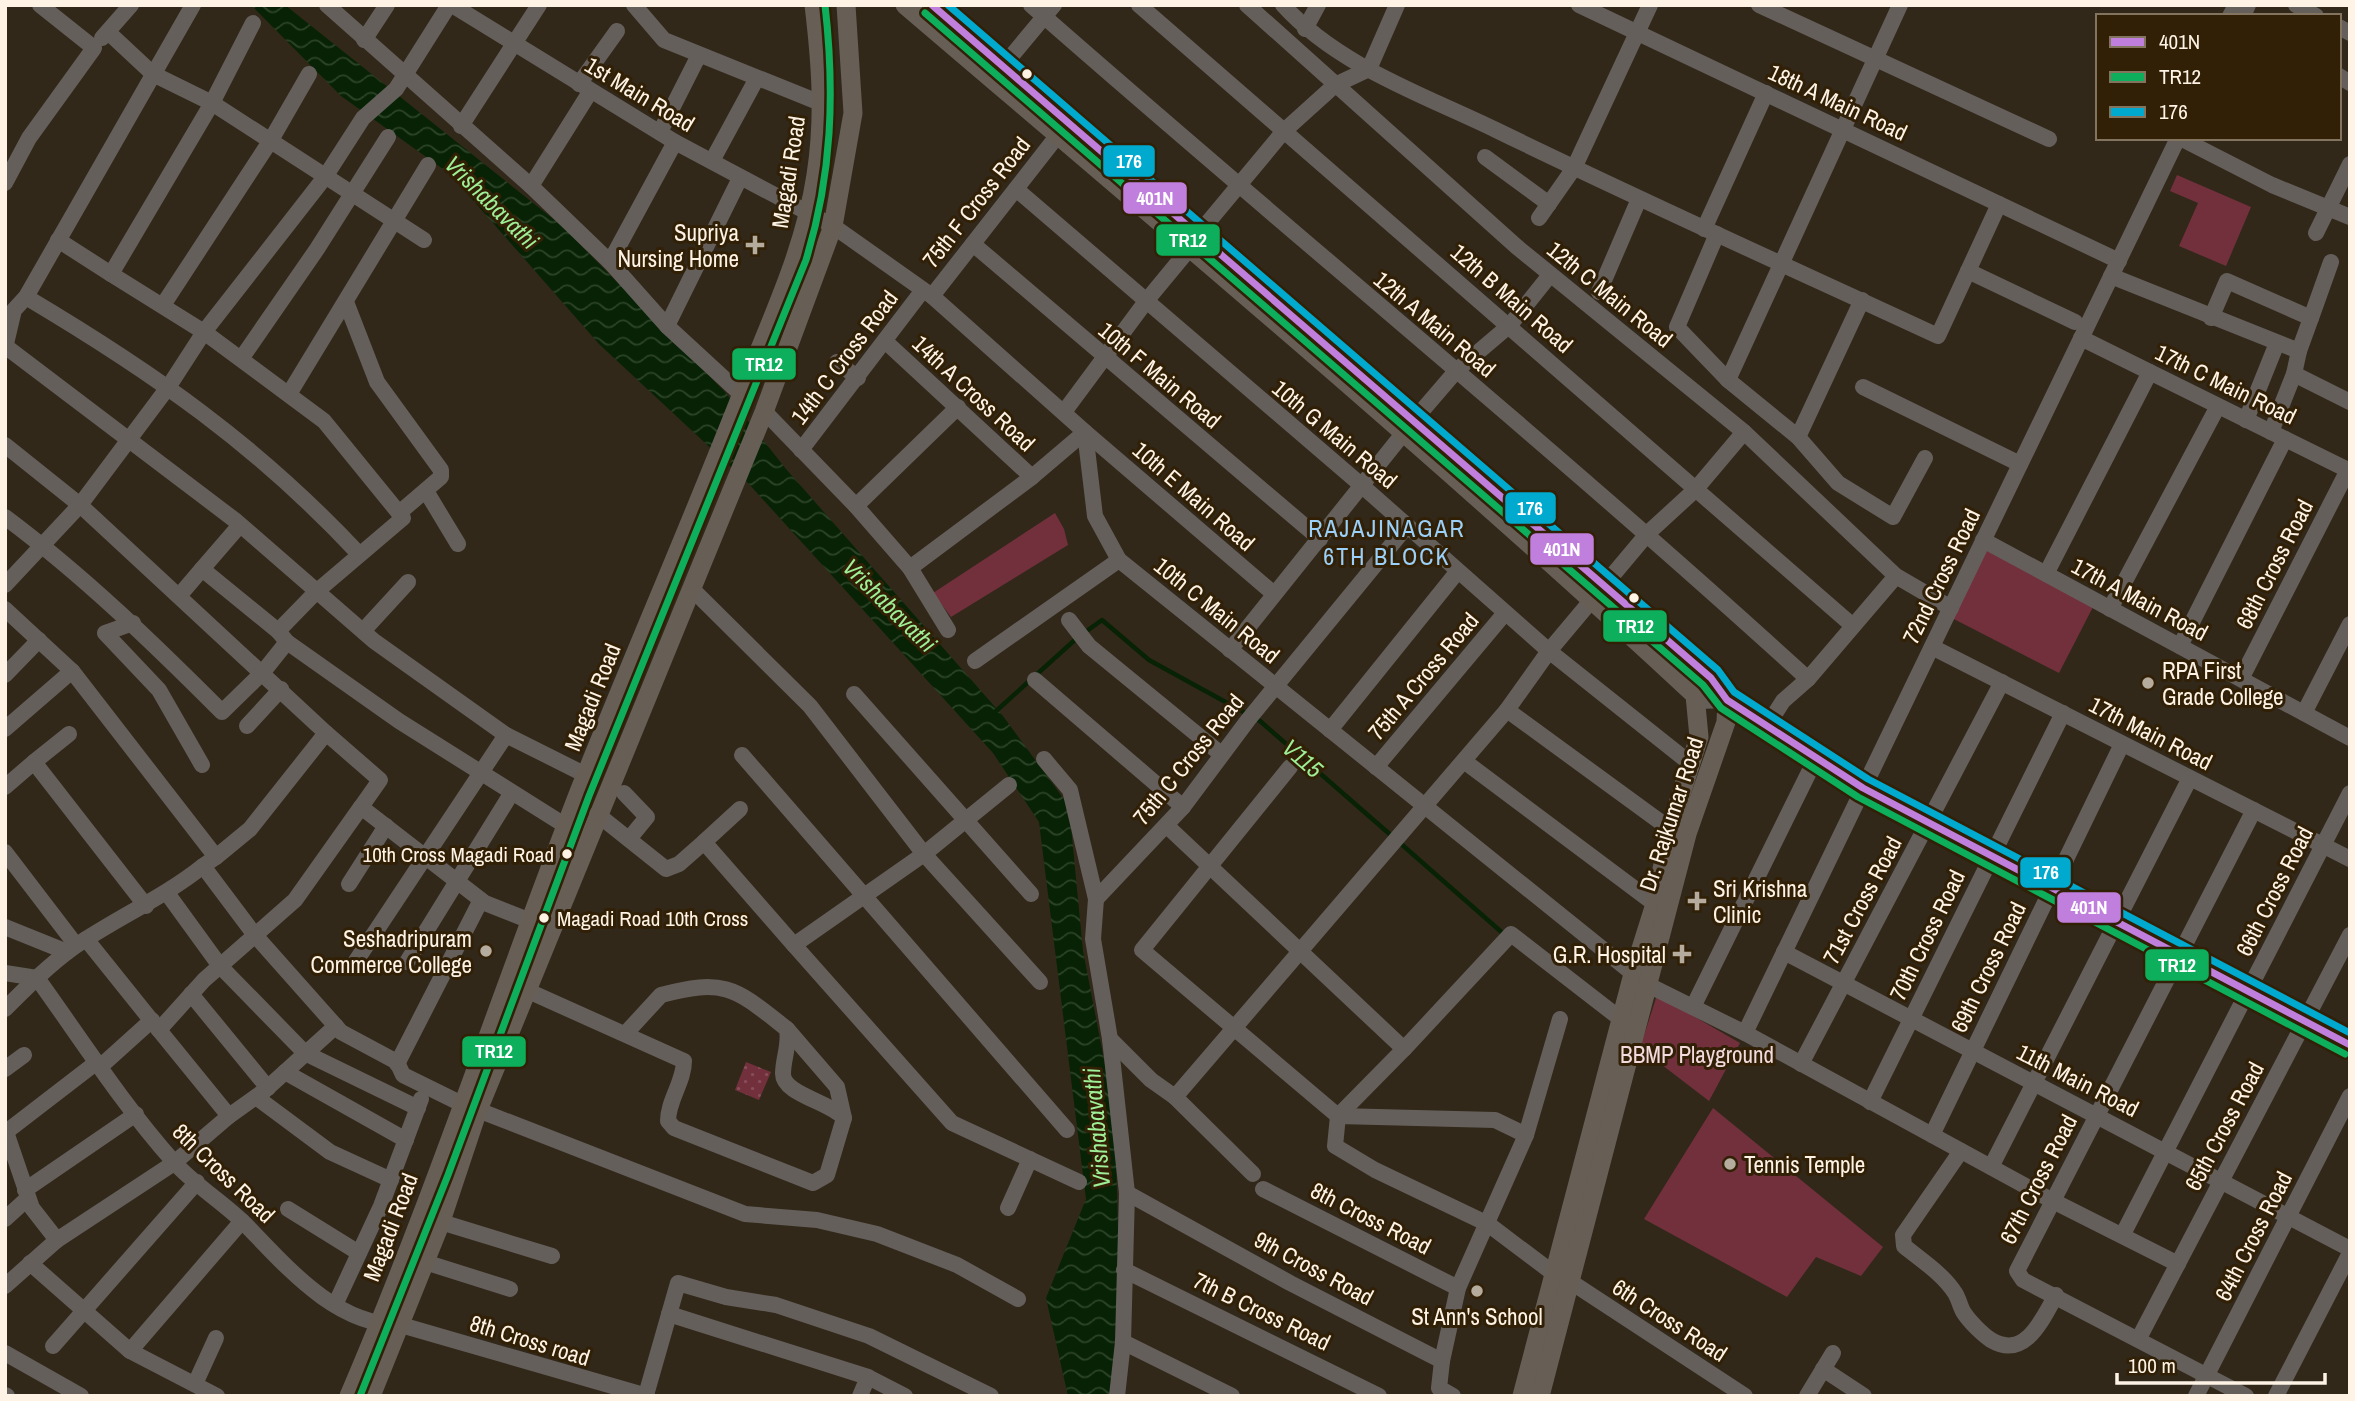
<svg xmlns="http://www.w3.org/2000/svg" width="2355" height="1401" font-family="'Archivo Narrow',sans-serif">
  <style>
    .green { fill: #72303d }
    .garden { fill: url(#garden-dots) }
    .water { fill: url(#water-waves) }
    .lines { fill: none; stroke-linecap: round; stroke-linejoin: round }
    .stream { stroke: #072204; stroke-width: 4.5 }
    .minor { stroke: #655f5b; stroke-width: 16 }
    .major { stroke: #675e56; stroke-width: 19 }
    .bus-1-casing { stroke: #312006; stroke-width: 12 }
    .bus-2-casing { stroke: #312006; stroke-width: 12 }
    .bus-3-casing { stroke: #312006; stroke-width: 12 }
    .bus-1 { stroke: #c07fdc; stroke-width: 7 }
    .bus-2 { stroke: #0daf5c; stroke-width: 7 }
    .bus-3 { stroke: #00a9ce; stroke-width: 7 }
    .bus-dot { fill: #fef3e4; stroke: #312006; stroke-width: 2.5 }
    .poi-dot { fill: #b6ac9d; stroke: #312006; stroke-width: 2.5 }
    .labels { text-anchor: middle; dominant-baseline: central; stroke-width: 6; stroke-linejoin: round; paint-order: stroke }
    .bus-label { font-size: 21px; fill: #fef3e4; stroke: #312006; text-anchor: end }
    .street-label { font-size: 23px; fill: #fef3e4; stroke: #312006 }
    .poi-label { font-size: 23px; fill: #fef3e4; stroke: #312006; text-anchor: end }
    .park-label { font-size: 23px; fill: #f3dadd; stroke: #312006 }
    .water-label { font-size: 24px; font-style: italic; fill: #9eef96; stroke: #312006 }
    .neighbourhood-label { font-size: 24px; letter-spacing: 2px; fill: #9bd0f9; stroke: #312006 }
    .line-badge { stroke: #312006; stroke-width: 2.5 }
    .badge-label { font-size: 19px; text-anchor: middle; font-weight: bold; fill: #fff }
  </style>
  <defs>
    <pattern id="garden-dots" width="8" height="8" patternUnits="userSpaceOnUse" patternTransform="scale(1.75)"><rect width="8" height="8" fill="#72303d"/><path d="M2 2h.1M6 6h.1" fill="none" stroke="#874e59" stroke-width="1.8" stroke-linecap="round"/></pattern>
    <pattern id="water-waves" width="16" height="10" patternUnits="userSpaceOnUse" patternTransform="scale(1.75)"><rect width="16" height="10" fill="#072204"/><path d="M0 5q4-4 8 0t8 0" fill="none" stroke="#2c4328"/></pattern>
  </defs>
  <rect width="100%" height="100%" fill="#31281a"/>
  <g class="green">
    <path d="M2177 175 2251 207 2226 266 2179 246 2198 203 2170 191Z"/>
    <path d="M1055 513 1064 529 1068 545 951 617 933 593Z"/>
    <path d="M1985 549 2094 605 2059 673 1950 617Z"/>
    <path d="M1657 995 1740 1043 1709 1101 1640 1048Z"/>
    <path d="M1713 1108 1883 1247 1861 1276 1816 1257 1787 1297 1644 1219Z"/>
  </g>
  <path class="garden" d="M746 1062 771 1072 759 1100 735 1090Z"/>
  <path class="water" d="M251 5H285L562 226 725 392 786 469 1003 716 1069 806 1083 951 1115 1117 1120 1306 1112 1396H1068L1046 1298 1086 1199 1039 822 993 753 748 483 599 344 450 174 341 96Z"/>
  <g class="lines">
    <g class="stream">
      <path d="M1084 633 1102 620 1149 660 1260 721 1393 837"/>
      <path d="M995 712 1077 638"/>
      <path d="M1400 843 1506 936"/>
    </g>
    <g class="minor">
      <path d="M327 5 531 186 610 262 667 326 742 395"/>
      <path d="M452 5 675 142 833 226 932 296 1085 432 1095 516 1119 560 1646 984 1745 1033 2053 1201 2178 1264"/>
      <path d="M634 5 664 40 823 104"/>
      <path d="M1031 5C1289 232 1555 448 1808 679"/>
      <path d="M1139 5 1853 626"/>
      <path d="M1247 5 1517 247 1744 432 1896 576 1951 608"/>
      <path d="M1283 5C1338 66 1424 95 1496 130 1642 201 1791 268 1938 336L1999 204"/>
      <path d="M1579 5 2119 261"/>
      <path d="M1759 5 2049 139"/>
      <path d="M1900 5 1728 380 1798 437 1838 483 1893 517 1925 458"/>
      <path d="M2296 5 2316 16"/>
      <path d="M2230 16 2236 5"/>
      <path d="M2243 16 2248 5"/>
      <path d="M253 23 212 103 111 274 204 332 324 421 403 518 316 592 278 631 287 642 399 721 566 826"/>
      <path d="M2339 27 2350 33"/>
      <path d="M1305 29 1318 5"/>
      <path d="M108 32 153 74 212 103 424 240"/>
      <path d="M102 38 131 5"/>
      <path d="M364 40 387 5"/>
      <path d="M1004 65 1054 5"/>
      <path d="M2339 76 2350 83"/>
      <path d="M579 84 617 31"/>
      <path d="M461 126 539 5"/>
      <path d="M660 132 699 55"/>
      <path d="M2180 138 2272 185 2350 217"/>
      <path d="M1485 157 1549 204"/>
      <path d="M712 161 757 78"/>
      <path d="M5 183 29 138 94 48 40 5"/>
      <path d="M531 186 590 92"/>
      <path d="M1016 189 1360 484 1549 651 1691 764"/>
      <path d="M1539 218 1574 168 1650 5"/>
      <path d="M1704 229 1766 93"/>
      <path d="M1199 233 1284 131 1335 85 1369 69 1397 5"/>
      <path d="M2316 233 2350 164"/>
      <path d="M1717 234 1677 327 1728 380"/>
      <path d="M58 240 111 274"/>
      <path d="M973 244 1320 539"/>
      <path d="M610 262 675 142"/>
      <path d="M1968 271 2075 322"/>
      <path d="M2111 276 2299 351 2294 374 2271 432"/>
      <path d="M1599 292 1639 199"/>
      <path d="M932 296 1058 135"/>
      <path d="M26 297C154 373 257 445 359 554"/>
      <path d="M346 302 377 382 441 470V477L399 513"/>
      <path d="M163 305 271 140 309 74"/>
      <path d="M2211 318 2227 281 2311 318 2299 351"/>
      <path d="M2311 318 2331 262"/>
      <path d="M667 326 740 178"/>
      <path d="M2081 338 2350 471"/>
      <path d="M886 342 1032 477"/>
      <path d="M5 346 236 521 374 641 506 735 586 775"/>
      <path d="M5 348 14 310 26 297 193 5"/>
      <path d="M241 359 317 249 388 137"/>
      <path d="M837 362 858 378"/>
      <path d="M2294 374 2350 402"/>
      <path d="M1863 387 2020 464"/>
      <path d="M289 394 428 165"/>
      <path d="M764 411 856 506 910 568 948 630"/>
      <path d="M1064 412 1147 300 1190 248"/>
      <path d="M2246 420 2277 343"/>
      <path d="M1798 437 1862 300"/>
      <path d="M5 445 80 505 326 733 250 829 216 857"/>
      <path d="M801 450 923 290"/>
      <path d="M426 491 458 544"/>
      <path d="M856 506 958 407"/>
      <path d="M5 517C84 576 153 643 222 712L263 672 287 642"/>
      <path d="M1983 540 2350 738"/>
      <path d="M910 568 1032 477 1085 432 1274 594"/>
      <path d="M202 569 240 525"/>
      <path d="M2046 574 2150 372"/>
      <path d="M5 585 80 505 169 386 204 332 325 177 363 118 396 89 449 5"/>
      <path d="M692 589 810 706 924 854 1040 982"/>
      <path d="M179 596 202 569 278 631"/>
      <path d="M5 609 72 671 216 857 203 866 254 934 341 1032 397 1062 403 1075 462 1104"/>
      <path d="M2110 609 2218 406"/>
      <path d="M1069 620 1089 646 1221 754"/>
      <path d="M133 623 105 633 159 690 202 765"/>
      <path d="M363 631 408 582"/>
      <path d="M2180 646 2285 439"/>
      <path d="M1932 647 2350 859"/>
      <path d="M1230 650 1414 420 1457 370 1510 325 1550 275"/>
      <path d="M975 661 1119 560"/>
      <path d="M5 675 39 640"/>
      <path d="M2241 679 2348 470"/>
      <path d="M1035 680 1183 807"/>
      <path d="M854 694 1031 894"/>
      <path d="M1698 701 1727 700 1863 788 2350 1045"/>
      <path d="M1507 710 1670 829"/>
      <path d="M2304 713 2350 624"/>
      <path d="M247 726 281 689"/>
      <path d="M1767 726 1783 701 1808 679 1896 576"/>
      <path d="M5 729 72 671"/>
      <path d="M1330 730 1458 571"/>
      <path d="M326 733 380 780 361 807 485 903 551 929"/>
      <path d="M742 755 1067 1130"/>
      <path d="M1044 759 1070 790 1096 899 1183 807 1248 720 1407 526"/>
      <path d="M1464 761 1655 904"/>
      <path d="M34 762 69 734"/>
      <path d="M1290 767 1142 950 1338 1116 1495 1120 1526 1135 1458 1288 1442 1361"/>
      <path d="M1376 767 1505 613"/>
      <path d="M5 787 34 762 146 906"/>
      <path d="M624 793 647 817 629 839"/>
      <path d="M597 814 666 869 679 864 704 842 794 945 924 854 1009 785"/>
      <path d="M1167 826 1404 1049 1511 934 1622 1020"/>
      <path d="M704 842 740 809"/>
      <path d="M5 852 76 945"/>
      <path d="M349 884 386 826"/>
      <path d="M167 893 220 966 305 1053 418 1108"/>
      <path d="M1096 899 1093 939 1110 1039 1151 1080 1175 1097 1507 710 1549 651 1648 533 1695 490 1744 432"/>
      <path d="M5 927 67 952"/>
      <path d="M86 939 159 1030"/>
      <path d="M794 945 952 1123 1079 1182"/>
      <path d="M1784 952 2350 1249"/>
      <path d="M407 962 511 794"/>
      <path d="M354 964 506 735"/>
      <path d="M5 973 37 978C81 1039 123 1105 173 1161 194 1185 223 1202 245 1224 287 1267 336 1326 401 1325L647 1396"/>
      <path d="M526 990 684 1061C684 1082 668 1100 668 1121L674 1128 813 1183 827 1175 844 1118C830 1102 783 1094 783 1074 783 1058 790 1045 787 1029 737 990 727 977 661 995L626 1033"/>
      <path d="M191 994 268 1088"/>
      <path d="M1693 1007 1816 758"/>
      <path d="M5 1009C27 987 49 965 74 947 116 918 163 898 203 866"/>
      <path d="M787 1029 837 1087 844 1118"/>
      <path d="M1745 1033 2178 138"/>
      <path d="M1110 1039 1127 1193 1123 1342 1117 1396"/>
      <path d="M1404 1049 1338 1116 1335 1146 1375 1170 1488 1224 1553 1273"/>
      <path d="M397 1064 481 900"/>
      <path d="M1801 1064 2002 682"/>
      <path d="M101 1066 152 1020"/>
      <path d="M5 1069 24 1055"/>
      <path d="M285 1072 406 1140"/>
      <path d="M256 1097 330 1152 391 1180"/>
      <path d="M1175 1097 1253 1174"/>
      <path d="M1870 1102 2063 713"/>
      <path d="M478 1110 745 1214 817 1220 877 1234 957 1265 1018 1299"/>
      <path d="M229 1116 264 1091 336 1026"/>
      <path d="M5 1129 32 1208 57 1240 174 1163 229 1116 159 1030 204 980 295 900 361 807"/>
      <path d="M6 1132 97 1062"/>
      <path d="M1526 1135 1560 1019"/>
      <path d="M1932 1135 2122 744"/>
      <path d="M1961 1151 1903 1235 1904 1246C1921 1260 1943 1274 1955 1293 1959 1299 1960 1307 1964 1313 1970 1322 1982 1334 1991 1340 2025 1360 2042 1320 2056 1295"/>
      <path d="M1991 1167 2190 778"/>
      <path d="M1263 1189 1458 1288"/>
      <path d="M25 1190 136 1114"/>
      <path d="M1127 1193 1290 1283 1442 1361 1439 1388 1453 1396"/>
      <path d="M1008 1208 1030 1159"/>
      <path d="M288 1209 359 1253"/>
      <path d="M5 1219 28 1198"/>
      <path d="M441 1222 552 1256"/>
      <path d="M2123 1234 2350 793"/>
      <path d="M425 1262 510 1289"/>
      <path d="M30 1263 130 1351 217 1396"/>
      <path d="M1124 1270 1379 1396"/>
      <path d="M1571 1282 1745 1396"/>
      <path d="M5 1286 57 1240"/>
      <path d="M335 1305 381 1206 421 1099"/>
      <path d="M669 1314 868 1377 860 1396"/>
      <path d="M2139 1338 2350 935"/>
      <path d="M1123 1342 1232 1396"/>
      <path d="M53 1346 197 1182"/>
      <path d="M130 1351 242 1221"/>
      <path d="M5 1353 81 1396"/>
      <path d="M1823 1369 1864 1396"/>
      <path d="M868 1377 905 1396"/>
      <path d="M195 1384 216 1338"/>
      <path d="M5 1395 7 1396"/>
      <path d="M646 1395 678 1283 726 1297 776 1305 869 1336 991 1396"/>
      <path d="M1807 1396 1833 1353"/>
      <path d="M2196 1396 2350 1096"/>
      <path d="M2246 1396 2023 1280 2017 1271 2254 810"/>
      <path d="M2276 1396 2350 1253"/>
    </g>
    <g class="major">
      <path d="M905 5C1171 232 1439 457 1695 695L1699 737 1670 829 1655 904 1633 974 1522 1396"/>
      <path d="M932 5 1711 678 1727 700 1726 722 1687 834 1540 1396"/>
      <path d="M349 1396C434 1198 501 993 579 792 633 656 692 522 745 386 772 317 805 249 816 175 825 117 821 63 814 5"/>
      <path d="M371 1396 439 1227 478 1110 764 412 833 226 853 113 846 5"/>
    </g>
    <defs>
      <path id="bus-1" d="M932 5 1711 678 1727 700 1863 788 2350 1045"/>
      <g id="bus-2">
        <path d="M925 13 1703 685 1721 708 1858 797 2345 1054"/>
        <path d="M360 1396 448 1175 589 796 806 260C832 175 835 93 825 5"/>
      </g>
      <path id="bus-3" d="M948 5 1718 670 1734 692 1868 779 2350 1033"/>
    </defs>
    <use href="#bus-1" class="bus-1-casing"/>
    <use href="#bus-2" class="bus-2-casing"/>
    <use href="#bus-3" class="bus-3-casing"/>
    <use href="#bus-1" class="bus-1"/>
    <use href="#bus-2" class="bus-2"/>
    <use href="#bus-3" class="bus-3"/>
  </g>
  <g class="bus-dot">
    <circle cx="1027" cy="74" r="6"/>
    <circle cx="1634" cy="598" r="6"/>
    <circle cx="567" cy="854" r="6"/>
    <circle cx="544" cy="918" r="6"/>
  </g>
  <g class="poi-dot">
    <path d="M751.5 234.5h7v7h7v7h-7v7h-7v-7h-7v-7h7z"/>
    <circle cx="2148" cy="683" r="7"/>
    <path d="M1693.5 890.5h7v7h7v7h-7v7h-7v-7h-7v-7h7z"/>
    <circle cx="486" cy="951" r="7"/>
    <path d="M1678.5 943.5h7v7h7v7h-7v7h-7v-7h-7v-7h7z"/>
    <circle cx="1730" cy="1164" r="7"/>
    <circle cx="1477" cy="1291" r="7"/>
  </g>
  <g class="labels">
    <g class="bus-label">
      <text x="554" y="854">10th Cross Magadi Road</text>
      <text x="557" y="918" text-anchor="start">Magadi Road 10th Cross</text>
    </g>
    <g class="street-label">
      <text transform="translate(640 94) rotate(31)">1st Main Road</text>
      <text transform="translate(1838 102) rotate(25)">18th A Main Road</text>
      <text transform="translate(788 172) rotate(-81)">Magadi Road</text>
      <text transform="translate(976 202) rotate(-52)">75th F Cross Road</text>
      <text transform="translate(1610 294) rotate(39)">12th C Main Road</text>
      <text transform="translate(1512 298) rotate(41)">12th B Main Road</text>
      <text transform="translate(1435 324) rotate(40)">12th A Main Road</text>
      <text transform="translate(844 357) rotate(-53)">14th C Cross Road</text>
      <text transform="translate(1160 375) rotate(40)">10th F Main Road</text>
      <text transform="translate(2226 384) rotate(26)">17th C Main Road</text>
      <text transform="translate(974 393) rotate(43)">14th A Cross Road</text>
      <text transform="translate(1335 434) rotate(40)">10th G Main Road</text>
      <text transform="translate(1194 496) rotate(41)">10th E Main Road</text>
      <text transform="translate(2274 564) rotate(-63)">68th Cross Road</text>
      <text transform="translate(1941 576) rotate(-64)">72nd Cross Road</text>
      <text transform="translate(2140 599) rotate(28)">17th A Main Road</text>
      <text transform="translate(1217 610) rotate(39)">10th C Main Road</text>
      <text transform="translate(1423 676) rotate(-50)">75th A Cross Road</text>
      <text transform="translate(592 697) rotate(-68)">Magadi Road</text>
      <text transform="translate(2151 733) rotate(27)">17th Main Road</text>
      <text transform="translate(1188 759) rotate(-51)">75th C Cross Road</text>
      <text transform="translate(1671 814) rotate(-72)">Dr. Rajkumar Road</text>
      <text transform="translate(2274 891) rotate(-63)">66th Cross Road</text>
      <text transform="translate(1862 900) rotate(-62)">71st Cross Road</text>
      <text transform="translate(1927 935) rotate(-64)">70th Cross Road</text>
      <text transform="translate(1988 967) rotate(-64)">69th Cross Road</text>
      <text transform="translate(2078 1080) rotate(27)">11th Main Road</text>
      <text transform="translate(2224 1126) rotate(-62)">65th Cross Road</text>
      <text transform="translate(224 1173) rotate(44)">8th Cross Road</text>
      <text transform="translate(2038 1179) rotate(-63)">67th Cross Road</text>
      <text transform="translate(1371 1218) rotate(27)">8th Cross Road</text>
      <text transform="translate(390 1227) rotate(-69)">Magadi Road</text>
      <text transform="translate(2253 1236) rotate(-63)">64th Cross Road</text>
      <text transform="translate(1314 1268) rotate(28)">9th Cross Road</text>
      <text transform="translate(1262 1311) rotate(26)">7th B Cross Road</text>
      <text transform="translate(1670 1320) rotate(33)">6th Cross Road</text>
      <text transform="translate(530 1340) rotate(17)">8th Cross road</text>
    </g>
    <g class="poi-label">
      <text x="739" y="232">Supriya<tspan x="739" dy="26">Nursing Home</tspan></text>
      <text x="2162" y="670" text-anchor="start">RPA First<tspan x="2162" dy="26">Grade College</tspan></text>
      <text x="1713" y="888" text-anchor="start">Sri Krishna<tspan x="1713" dy="26">Clinic</tspan></text>
      <text x="472" y="938">Seshadripuram<tspan x="472" dy="26">Commerce College</tspan></text>
      <text x="1666" y="954">G.R. Hospital</text>
      <text x="1744" y="1164" text-anchor="start">Tennis Temple</text>
      <text x="1477" y="1316" text-anchor="middle">St Ann's School</text>
    </g>
    <g class="park-label">
      <text x="1697" y="1054">BBMP Playground</text>
    </g>
    <g class="water-label">
      <text transform="translate(492 202) rotate(45)">Vrishabavathi</text>
      <text transform="translate(890 605) rotate(45)">Vrishabavathi</text>
      <text transform="translate(1303 758) rotate(41)">V115</text>
      <text transform="translate(1096 1128) rotate(-95)">Vrishabavathi</text>
    </g>
    <g class="neighbourhood-label">
      <text x="1387" y="528">RAJAJINAGAR<tspan x="1387" dy="28">6TH BLOCK</tspan></text>
    </g>
  </g>
  <g class="line-badge">
    <rect x="1102" y="144" width="54" height="34" rx="7" fill="#00a9ce"/>
    <rect x="1122" y="181" width="66" height="34" rx="7" fill="#c07fdc"/>
    <rect x="1155" y="223" width="66" height="34" rx="7" fill="#0daf5c"/>
    <rect x="731" y="347" width="66" height="34" rx="7" fill="#0daf5c"/>
    <rect x="1504" y="491" width="53" height="34" rx="7" fill="#00a9ce"/>
    <rect x="1529" y="532" width="66" height="34" rx="7" fill="#c07fdc"/>
    <rect x="1602" y="609" width="66" height="34" rx="7" fill="#0daf5c"/>
    <rect x="2019" y="856" width="53" height="33" rx="7" fill="#00a9ce"/>
    <rect x="2056" y="891" width="66" height="33" rx="7" fill="#c07fdc"/>
    <rect x="2144" y="948" width="66" height="34" rx="7" fill="#0daf5c"/>
    <rect x="461" y="1035" width="66" height="33" rx="7" fill="#0daf5c"/>
  </g>
  <g class="badge-label">
    <text x="1129" y="168">176</text>
    <text x="1155" y="205">401N</text>
    <text x="1188" y="247">TR12</text>
    <text x="764" y="371">TR12</text>
    <text x="1530" y="515">176</text>
    <text x="1562" y="556">401N</text>
    <text x="1635" y="633">TR12</text>
    <text x="2046" y="879">176</text>
    <text x="2089" y="914">401N</text>
    <text x="2177" y="972">TR12</text>
    <text x="494" y="1058">TR12</text>
  </g>
  <rect width="2355" height="1401" fill="none" stroke="#fef3e4" stroke-width="14"/>
  <rect x="2096" y="14" width="245" height="126" fill="#312006" stroke="#83745f" stroke-width="2"/>
  <rect x="2110" y="37" width="35" height="10" fill="#c07fdc" stroke="#83745f" stroke-width="2"/>
  <text x="2159" y="49" font-size="21" fill="#fef3e4">401N</text>
  <rect x="2110" y="72" width="35" height="10" fill="#0daf5c" stroke="#83745f" stroke-width="2"/>
  <text x="2159" y="84" font-size="21" fill="#fef3e4">TR12</text>
  <rect x="2110" y="107" width="35" height="10" fill="#00a9ce" stroke="#83745f" stroke-width="2"/>
  <text x="2159" y="119" font-size="21" fill="#fef3e4">176</text>
  <path d="M2117 1373v10h208v-10" fill="none" stroke="#fef3e4" stroke-width="3.5"/>
  <text x="2128" y="1373" font-size="21" fill="#fef3e4" stroke="#312006" stroke-width="5" paint-order="stroke">100 m</text>
</svg>
